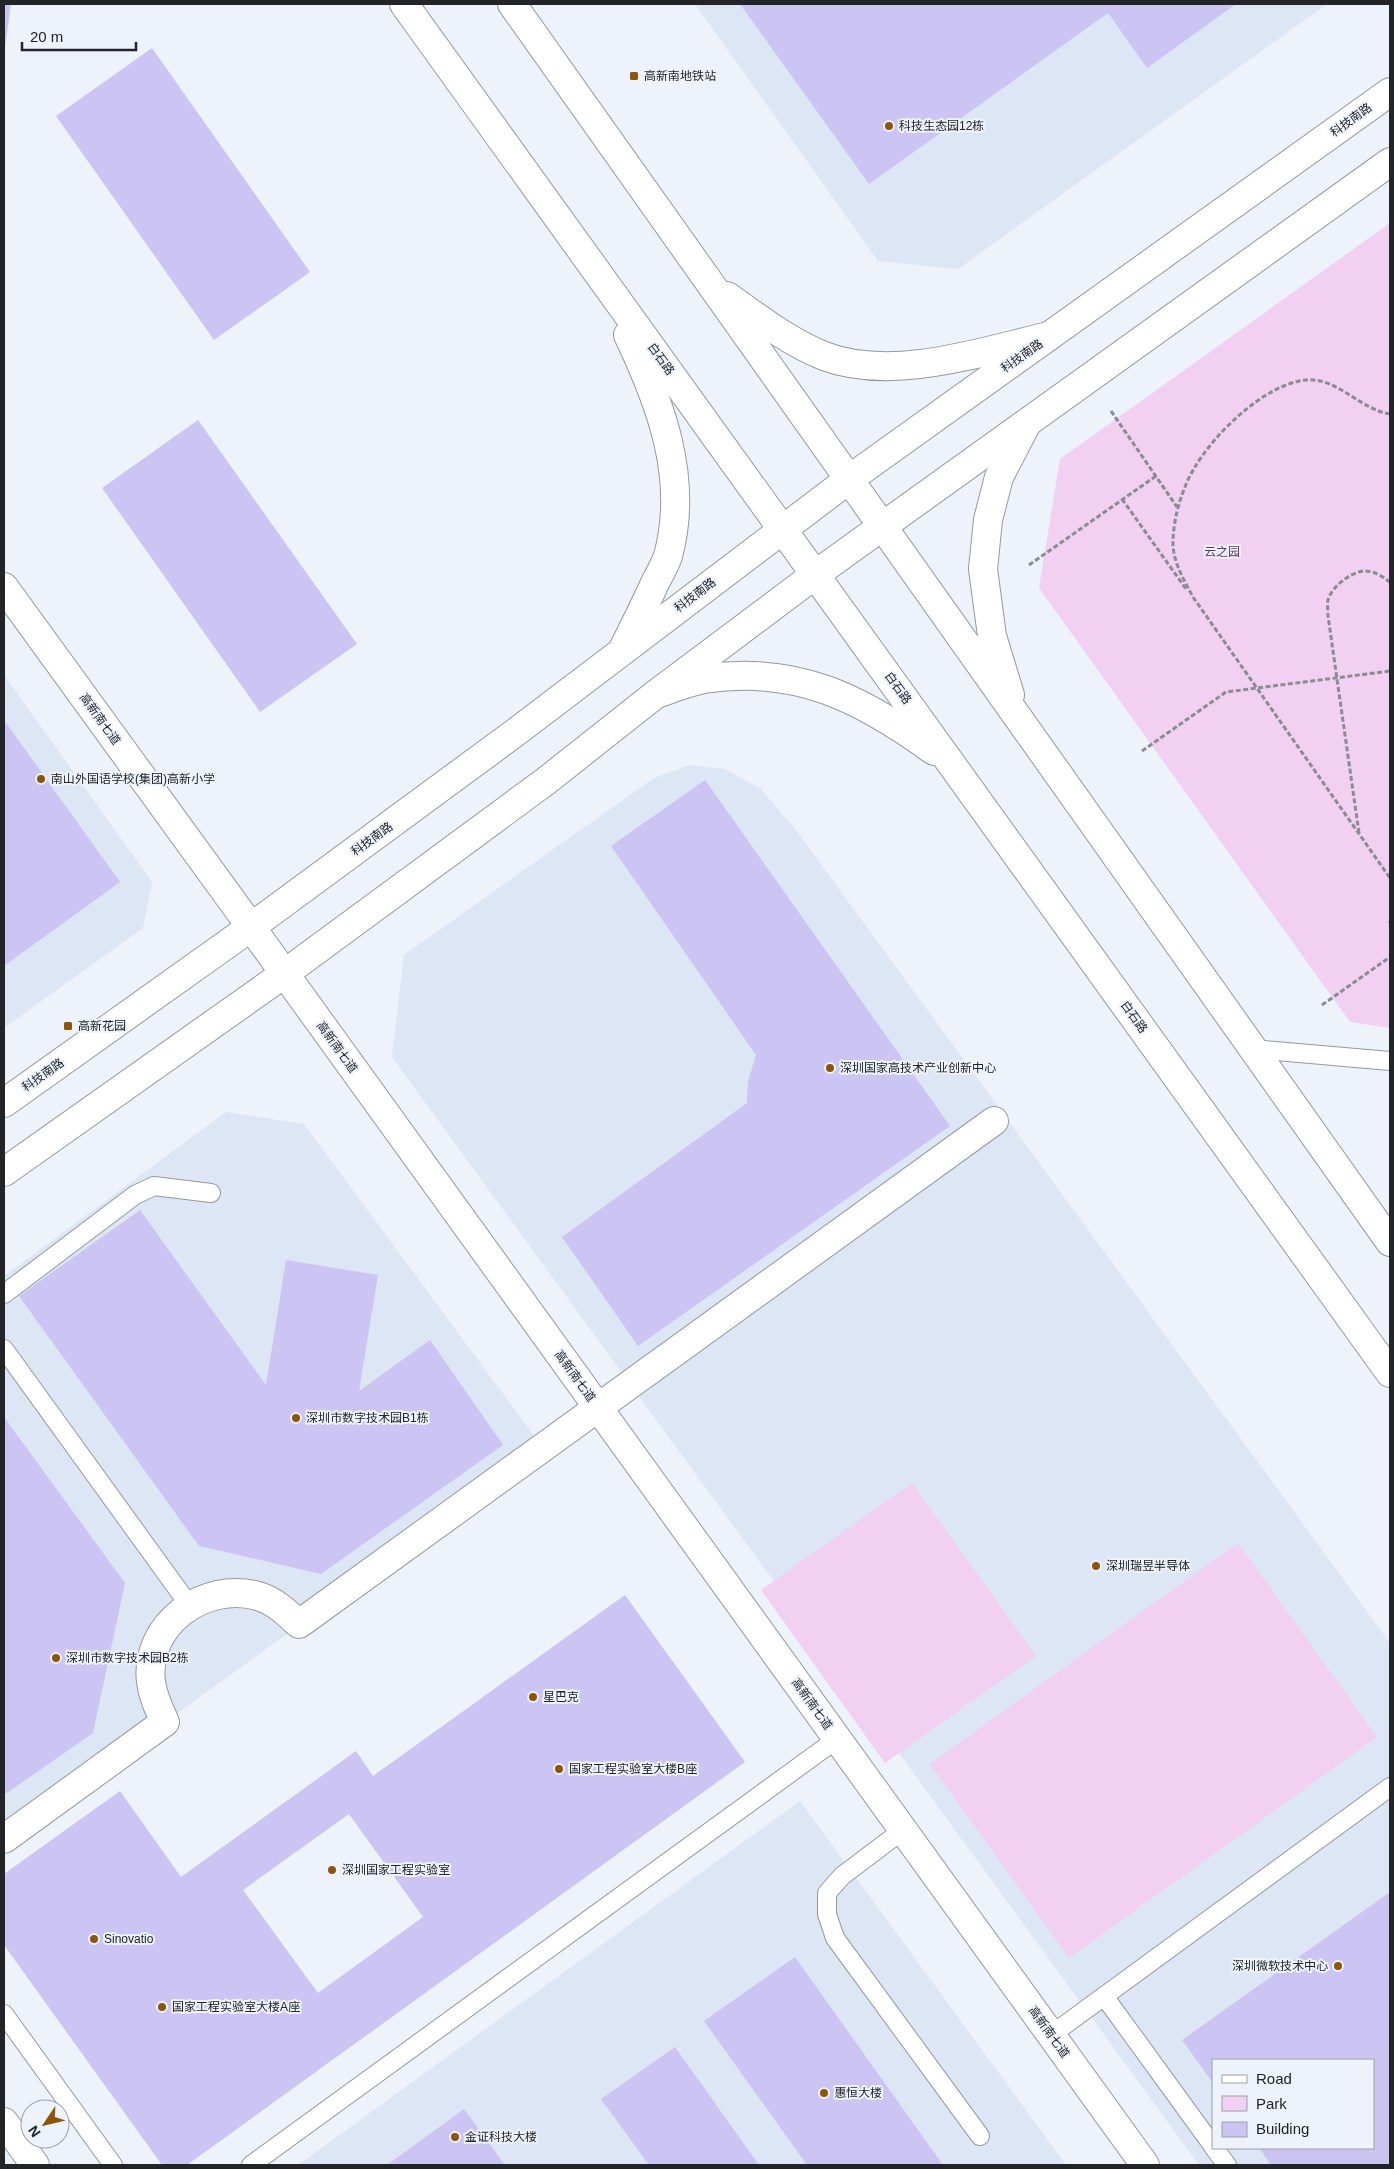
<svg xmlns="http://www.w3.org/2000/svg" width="1394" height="2169" font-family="Helvetica,'Noto Sans SC',sans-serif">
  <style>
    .built { fill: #dde6f5; fill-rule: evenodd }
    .green { fill: #f1d0f1 }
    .building { fill: #ccc4f3; fill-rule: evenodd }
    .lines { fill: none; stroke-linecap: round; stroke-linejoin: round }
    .lane-casing { stroke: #9499a0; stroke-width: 20 }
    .street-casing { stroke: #9499a0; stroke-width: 30 }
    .secondary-casing { stroke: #9499a0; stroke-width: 30 }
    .primary-casing { stroke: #9499a0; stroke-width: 30 }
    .path { stroke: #898c92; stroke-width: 3; stroke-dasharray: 5 2.5; stroke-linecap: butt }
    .lane { stroke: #fff; stroke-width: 18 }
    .street { stroke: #fff; stroke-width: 28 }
    .secondary { stroke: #fff; stroke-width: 28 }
    .primary { stroke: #fff; stroke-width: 28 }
    .poi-dot { fill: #8c550a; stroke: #edf2fb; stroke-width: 2 }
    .labels { text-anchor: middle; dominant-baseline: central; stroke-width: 4; stroke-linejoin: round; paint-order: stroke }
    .poi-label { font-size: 12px; fill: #222427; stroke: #edf2fb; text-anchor: start }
    .street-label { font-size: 12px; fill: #222427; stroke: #edf2fb }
    .park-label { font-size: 12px; fill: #653767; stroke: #edf2fb }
  </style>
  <rect width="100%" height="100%" fill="#edf2fb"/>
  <g class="built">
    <path d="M695 4H1327L958 269 878 261Z"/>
    <path d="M4 675 152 882 143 928 4 1028Z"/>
    <path d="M689 765 725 769 761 789 798 833 1390 1643V2165H1199L392 1057 404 955 654 778ZM1213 2060H1373V2148H1213Z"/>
    <path d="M226 1112 304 1124 543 1448 4 1839V1276Z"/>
    <path d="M800 1801 1066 2165H298Z"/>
  </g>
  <g class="green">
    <path d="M1390 223V1028L1350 1022 1039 588 1060 459Z"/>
    <path d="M912 1483 1036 1656 885 1763 761 1590Z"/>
    <path d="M1238 1543 1377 1737 1069 1958 930 1764Z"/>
  </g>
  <g class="building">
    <path d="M4 4H11L5 48H4Z"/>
    <path d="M740 4H1236L1147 68 1108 13 869 184Z"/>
    <path d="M152 48 310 272 214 340 56 116Z"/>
    <path d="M198 420 357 644 260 712 102 488Z"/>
    <path d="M4 720 120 882 4 966Z"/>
    <path d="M705 780 950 1126 638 1346 562 1237 747 1103 748 1081 756 1055 611 846Z"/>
    <path d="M140 1210 266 1385 286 1260 378 1275 359 1391 430 1340 503 1445 321 1574 199 1546 19 1296Z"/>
    <path d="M4 1417 125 1583 93 1733 4 1795Z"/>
    <path d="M625 1595 745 1762 187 2165H162L4 1945V1874L120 1791 181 1877 356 1751 373 1776ZM349 1814 423 1917 318 1993 243 1890Z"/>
    <path d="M1390 1892V2165H1271L1259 2148H1373V2060H1213V2083L1182 2040Z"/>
    <path d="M795 1957 943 2165H807L704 2021Z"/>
    <path d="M675 2047 759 2165H649L601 2099Z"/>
    <path d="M464 2109 505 2165H387Z"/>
  </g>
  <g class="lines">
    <defs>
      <g id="lane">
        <path d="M1253 1049 1390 1061"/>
        <path d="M4 1294 135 1195 154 1186 211 1193"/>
        <path d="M4 1349 189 1605"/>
        <path d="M903 1830 842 1876 827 1893V1914L835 1938 980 2136"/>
        <path d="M1104 1996 1213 2146"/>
        <path d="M4 2014 113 2165"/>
        <path d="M1051 2035 1390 1787"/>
        <path d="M1214 2148 1227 2165"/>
        <path d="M251 2165 837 1739"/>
      </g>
      <g id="street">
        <path d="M4 587 251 927"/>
        <path d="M4 1839 165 1722C159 1709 153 1697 151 1682 144 1624 205 1581 258 1596 275 1601 287 1613 299 1624L994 1121"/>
      </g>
      <g id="secondary">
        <path d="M251 927 1145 2165"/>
        <path d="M4 1103 251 927 516 732 848 480 1390 92"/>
        <path d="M4 1172 284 974 546 781 656 694 816 574 1390 162"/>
        <path d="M4 2122 35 2165"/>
      </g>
      <g id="primary">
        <path d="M404 4 1390 1373"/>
        <path d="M512 4 1390 1242"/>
        <path d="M727 296C758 318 789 342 824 356 892 382 981 352 1049 336"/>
        <path d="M623 649C634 627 645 605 655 583 659 575 665 565 668 556 689 479 661 404 628 335"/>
        <path d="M656 694C671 689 688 682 704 679 796 665 861 698 934 751"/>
        <path d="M1010 695 992 636 983 569 988 520 999 477 1027 423"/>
      </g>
    </defs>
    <use href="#lane" class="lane-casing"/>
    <use href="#street" class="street-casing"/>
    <use href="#secondary" class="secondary-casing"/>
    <use href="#primary" class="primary-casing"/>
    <g class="path">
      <path d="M1111 411 1177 507"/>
      <path d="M1390 414C1361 410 1337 377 1306 380 1265 384 1215 433 1195 467 1182 488 1174 516 1173 540 1172 561 1184 580 1193 597L1390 878"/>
      <path d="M1122 499 1186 589"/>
      <path d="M1029 565 1156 476"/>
      <path d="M1142 751 1226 692 1390 671"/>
      <path d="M1359 833 1328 616C1328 611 1327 605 1328 600 1331 587 1352 571 1365 571 1375 571 1383 577 1390 582"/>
      <path d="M1390 921V923"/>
      <path d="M1322 1005 1390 957"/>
    </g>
    <use href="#lane" class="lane"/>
    <use href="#street" class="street"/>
    <use href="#secondary" class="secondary"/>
    <use href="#primary" class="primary"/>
  </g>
  <g class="poi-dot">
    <rect x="629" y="71" width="10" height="10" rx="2.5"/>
    <circle cx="889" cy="126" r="5"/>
    <circle cx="41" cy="779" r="5"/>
    <rect x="63" y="1021" width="10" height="10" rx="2.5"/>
    <circle cx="830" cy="1068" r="5"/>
    <circle cx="296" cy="1418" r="5"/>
    <circle cx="1096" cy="1566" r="5"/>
    <circle cx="56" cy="1658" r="5"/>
    <circle cx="533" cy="1697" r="5"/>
    <circle cx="559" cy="1769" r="5"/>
    <circle cx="332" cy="1870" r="5"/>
    <circle cx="94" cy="1939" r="5"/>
    <circle cx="1338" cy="1966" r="5"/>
    <circle cx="162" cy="2007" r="5"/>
    <circle cx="824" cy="2093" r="5"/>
    <circle cx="455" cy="2137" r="5"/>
  </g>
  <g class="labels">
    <g class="poi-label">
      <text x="644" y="76">高新南地铁站</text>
      <text x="899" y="126">科技生态园12栋</text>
      <text x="51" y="779">南山外国语学校(集团)高新小学</text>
      <text x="78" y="1026">高新花园</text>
      <text x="840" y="1068">深圳国家高技术产业创新中心</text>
      <text x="306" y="1418">深圳市数字技术园B1栋</text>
      <text x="1106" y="1566">深圳瑞昱半导体</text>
      <text x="66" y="1658">深圳市数字技术园B2栋</text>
      <text x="543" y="1697">星巴克</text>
      <text x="569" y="1769">国家工程实验室大楼B座</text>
      <text x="342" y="1870">深圳国家工程实验室</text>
      <text x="104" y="1939">Sinovatio</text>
      <text x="1328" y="1966" text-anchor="end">深圳微软技术中心</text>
      <text x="172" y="2007">国家工程实验室大楼A座</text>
      <text x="834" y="2093">惠恒大楼</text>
      <text x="465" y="2137">金证科技大楼</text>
    </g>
    <g class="street-label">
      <text transform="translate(1351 120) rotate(-36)">科技南路</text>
      <text transform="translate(1022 356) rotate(-35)">科技南路</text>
      <text transform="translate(661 359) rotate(54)">白石路</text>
      <text transform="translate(695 595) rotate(-37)">科技南路</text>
      <text transform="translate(898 688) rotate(54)">白石路</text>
      <text transform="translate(100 719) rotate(54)">高新南七道</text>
      <text transform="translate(372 839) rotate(-36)">科技南路</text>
      <text transform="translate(1134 1017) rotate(54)">白石路</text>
      <text transform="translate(337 1047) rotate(54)">高新南七道</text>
      <text transform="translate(43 1075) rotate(-35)">科技南路</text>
      <text transform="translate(575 1376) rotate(54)">高新南七道</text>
      <text transform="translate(812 1704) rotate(54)">高新南七道</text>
      <text transform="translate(1049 2032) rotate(54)">高新南七道</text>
    </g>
    <g class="park-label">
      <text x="1222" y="552">云之园</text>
    </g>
  </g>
  <rect width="1394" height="2169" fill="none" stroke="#222427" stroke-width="10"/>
  <rect x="1212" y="2059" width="162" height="90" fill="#edf2fb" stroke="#9ca0a6"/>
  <rect x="1222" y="2075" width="25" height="8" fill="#ffffff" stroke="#9ca0a6"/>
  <text x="1256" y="2084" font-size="15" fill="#222427">Road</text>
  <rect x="1222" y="2096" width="25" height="15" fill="#f1d0f1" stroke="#9ca0a6"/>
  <text x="1256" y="2109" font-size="15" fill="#222427">Park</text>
  <rect x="1222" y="2122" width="25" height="15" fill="#ccc4f3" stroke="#9ca0a6"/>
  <text x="1256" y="2134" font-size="15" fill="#222427">Building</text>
  <g transform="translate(45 2124) rotate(235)"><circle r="24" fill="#edf2fb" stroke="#9ca0a6"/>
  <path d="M0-4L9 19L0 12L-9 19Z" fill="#8c550a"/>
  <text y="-8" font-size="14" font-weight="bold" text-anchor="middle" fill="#222427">N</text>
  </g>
  <path d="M22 42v8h114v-8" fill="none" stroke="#222427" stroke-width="2.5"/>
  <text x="30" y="42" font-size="15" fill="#222427" stroke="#edf2fb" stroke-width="4" paint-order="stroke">20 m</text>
</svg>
